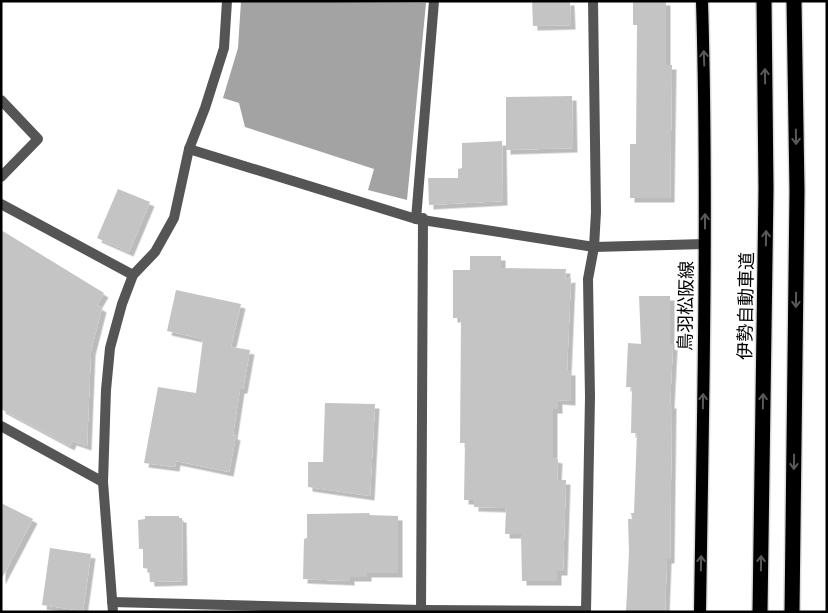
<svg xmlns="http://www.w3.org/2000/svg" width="828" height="613" font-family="'Varela Round','Noto Sans JP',sans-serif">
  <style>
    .water { fill: #a3a3a3 }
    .building { fill: #c4c4c4; filter: url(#shadow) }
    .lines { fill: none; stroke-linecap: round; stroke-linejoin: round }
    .primary-casing { stroke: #dbdbdb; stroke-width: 15 }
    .highway-casing { stroke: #dbdbdb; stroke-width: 18 }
    .street { stroke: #555; stroke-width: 10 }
    .primary { stroke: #000; stroke-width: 12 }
    .highway { stroke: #000; stroke-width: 15 }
    .oneway { stroke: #595959 }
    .labels { text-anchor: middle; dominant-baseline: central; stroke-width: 4; stroke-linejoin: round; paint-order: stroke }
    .street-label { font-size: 18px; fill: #000; stroke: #fff }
  </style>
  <defs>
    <filter id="shadow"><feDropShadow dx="4.5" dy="4.5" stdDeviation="0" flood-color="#0004"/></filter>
  </defs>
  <rect width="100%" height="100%" fill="#fff"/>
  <path class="water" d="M241 1 426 3 407 200 368 190 374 169 245 127 239 103 223 98 238 48Z"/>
  <g class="building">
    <path d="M532 1H570L571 25 533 26Z"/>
    <path d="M633 1H666V65H672L670 198H630V144H636L637 25H633Z"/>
    <path d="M572 96 573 148 506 150V97Z"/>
    <path d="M502 141 503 201 429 205 428 178H458V169L462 168V143Z"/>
    <path d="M118 189 150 202 129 252 97 238Z"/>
    <path d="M1 230 104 293 97 305 102 308 91 351 87 446 72 441 70 446 1 409Z"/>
    <path d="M470 256H501V268L566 269 565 279 571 278 567 371H571V401L558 400V409H553V458L558 459 557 480H566L563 571H557V581H522L521 534H505L506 508 474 507V500H464L465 443H460L461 318H453V270H470Z"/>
    <path d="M176 290 241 304 231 347 250 350 243 389H240L233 435 236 436 229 472 176 461 175 467 144 463 158 387 196 393 203 339 167 331Z"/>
    <path d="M639 296H670V345L673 346 670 404H672L670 559H667L665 612H626L629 552 628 519H632L631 513H634L637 433H631L632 387H626L628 343 641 344Z"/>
    <path d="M325 403 375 404 370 496 308 487V462H323Z"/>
    <path d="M1 503 33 519 1 580Z"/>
    <path d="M370 513 369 515 398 516V573H367V577H350V581L303 579 304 539 307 538V514Z"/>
    <path d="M145 516H179V518H182L183 581 150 582 149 569 143 568V549H139L138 520 145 519Z"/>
    <path d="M50 548 91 554 83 611 42 605Z"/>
  </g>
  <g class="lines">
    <defs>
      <path id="primary" d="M700 612C703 408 708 205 702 1"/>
      <g id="highway">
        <path d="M760 612 766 189 764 1"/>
        <path d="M792 612 797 191 794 1"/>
      </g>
    </defs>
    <use href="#primary" class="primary-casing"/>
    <use href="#highway" class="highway-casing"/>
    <g class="street">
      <path d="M1 100 38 139 1 177"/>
      <path d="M189 149 416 219 594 247 705 244"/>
      <path d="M1 204 133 275"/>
      <path d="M416 219 434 1"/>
      <path d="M1 426 103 482"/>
      <path d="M112 602 421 610 586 611 590 397 588 279 594 247 596 212 593 1"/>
      <path d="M113 612 103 482 106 390 110 348 122 304 133 275 155 252 174 218 189 149 205 108 224 48 227 1"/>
      <path d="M421 612 423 218"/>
    </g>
    <use href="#primary" class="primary"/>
    <use href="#highway" class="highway"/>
  </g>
  <defs><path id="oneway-shaft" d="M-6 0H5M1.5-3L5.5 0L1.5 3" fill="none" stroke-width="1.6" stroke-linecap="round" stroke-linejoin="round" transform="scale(1.25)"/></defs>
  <g class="oneway">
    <use href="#oneway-shaft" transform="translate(704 58) rotate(-92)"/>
    <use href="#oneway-shaft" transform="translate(765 76) rotate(-91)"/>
    <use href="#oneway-shaft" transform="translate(796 137) rotate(89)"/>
    <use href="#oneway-shaft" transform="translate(705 221) rotate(-90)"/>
    <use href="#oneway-shaft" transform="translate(766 238) rotate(-89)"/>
    <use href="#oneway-shaft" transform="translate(796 300) rotate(91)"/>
    <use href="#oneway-shaft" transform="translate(703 401) rotate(-89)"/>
    <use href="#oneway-shaft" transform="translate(763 401) rotate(-89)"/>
    <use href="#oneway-shaft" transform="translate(794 462) rotate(91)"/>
    <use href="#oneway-shaft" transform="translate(701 563) rotate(-89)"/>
    <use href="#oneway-shaft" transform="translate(761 563) rotate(-89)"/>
  </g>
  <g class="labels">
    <g class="street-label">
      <text transform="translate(686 306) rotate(-89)">鳥羽松阪線</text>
      <text transform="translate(746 306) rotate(-89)">伊勢自動車道</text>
    </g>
  </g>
  <rect width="828" height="613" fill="none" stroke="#000000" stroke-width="5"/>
</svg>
